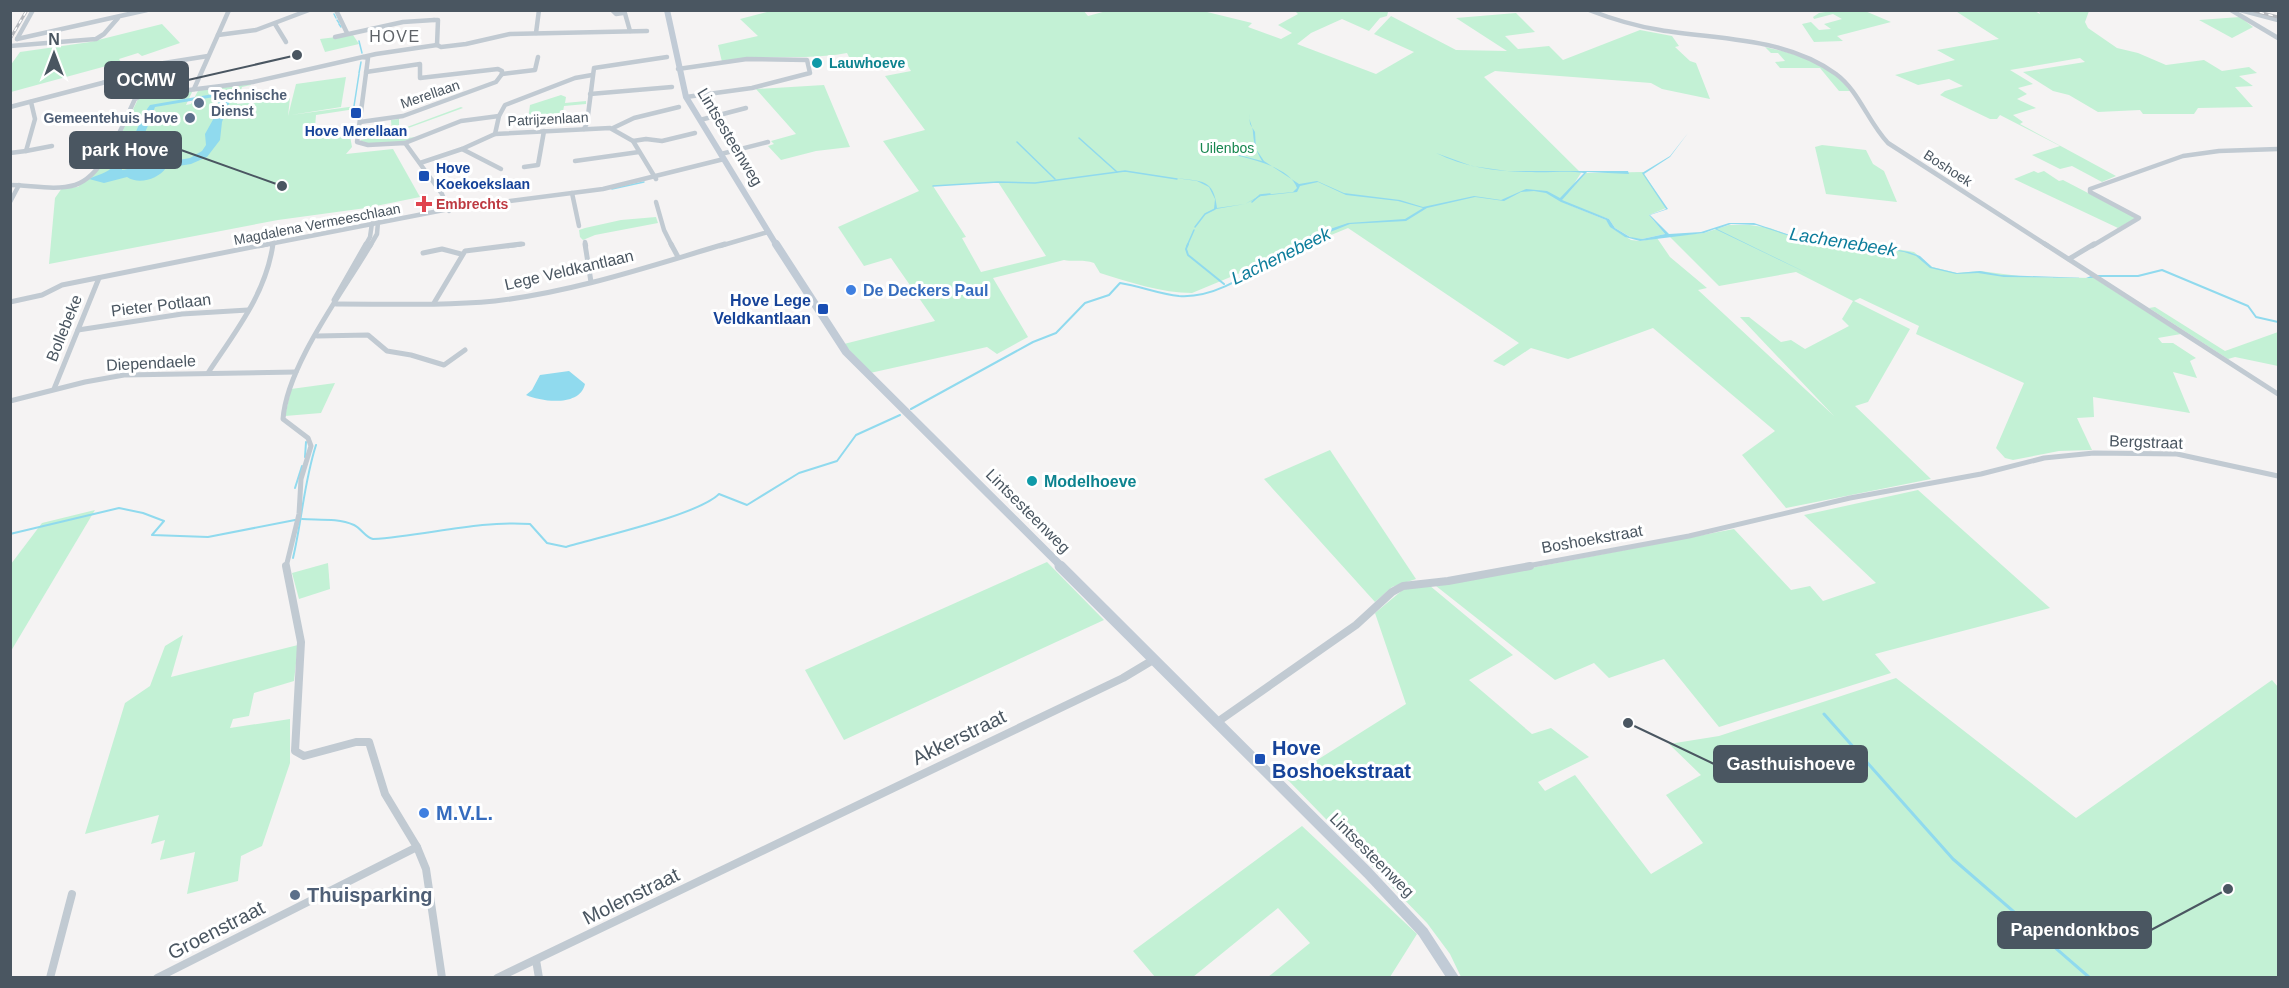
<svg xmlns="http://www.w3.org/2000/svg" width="2289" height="988" font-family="Helvetica,sans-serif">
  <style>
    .green { fill: #c3f1d5; fill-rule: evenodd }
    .water { fill: #90daee; fill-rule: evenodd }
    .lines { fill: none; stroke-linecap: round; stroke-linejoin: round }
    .stream-far2 { stroke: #90daee; stroke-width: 1.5 }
    .stream-far1 { stroke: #90daee; stroke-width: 2 }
    .stream { stroke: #90daee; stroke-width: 3 }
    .street-far2 { stroke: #c1cad2; stroke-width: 4.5 }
    .street-far1 { stroke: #c1cad2; stroke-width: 5 }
    .street { stroke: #c1cad2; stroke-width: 8 }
    .secondary-far2 { stroke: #c1cbd6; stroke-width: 6 }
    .secondary-far1 { stroke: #c1cbd6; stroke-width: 8 }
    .secondary { stroke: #c1cbd6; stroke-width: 11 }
    .rail-casing { stroke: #b5b8bd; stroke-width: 3 }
    .rail { stroke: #fff; stroke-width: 1.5; stroke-dasharray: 4.5; stroke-linecap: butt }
    .culture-dot { fill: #0f9aa8; stroke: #fff; stroke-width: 2 }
    .service-dot { fill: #5c6f8a; stroke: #fff; stroke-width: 2 }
    .transit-dot { fill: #1a4fb4; stroke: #fff; stroke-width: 2 }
    .health-dot { fill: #e0444e; stroke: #fff; stroke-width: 2 }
    .shop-dot { fill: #3f7fe0; stroke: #fff; stroke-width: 2 }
    .labels { text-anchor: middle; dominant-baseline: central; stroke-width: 6; stroke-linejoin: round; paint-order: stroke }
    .far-culture-label { font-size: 14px; font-weight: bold; fill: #0d838f; stroke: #fff; text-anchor: start }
    .far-street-label { font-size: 14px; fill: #4a5661; stroke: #fff }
    .far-service-label { font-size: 14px; font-weight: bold; fill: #4e5e75; stroke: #fff; text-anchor: start }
    .far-transit-label { font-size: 14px; font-weight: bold; fill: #164399; stroke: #fff }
    .far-park-label { font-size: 14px; fill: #17864f; stroke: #fff }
    .far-health-label { font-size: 14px; font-weight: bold; fill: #be3a42; stroke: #fff; text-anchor: start }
    .far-quarter-label { font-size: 16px; letter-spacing: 1.5px; fill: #5f6368; stroke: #fff }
    .street-label { font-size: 16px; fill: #4a5661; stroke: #fff }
    .shop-label { font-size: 16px; font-weight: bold; fill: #366cbe; stroke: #fff; text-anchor: start }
    .transit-label { font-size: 16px; font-weight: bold; fill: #164399; stroke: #fff; text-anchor: end }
    .culture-label { font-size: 16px; font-weight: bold; fill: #0d838f; stroke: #fff; text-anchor: start }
    .water-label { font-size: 18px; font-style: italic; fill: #0c7c9b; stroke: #fff }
    .near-street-label { font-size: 20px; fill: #4a5661; stroke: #fff }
    .near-transit-label { font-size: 20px; font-weight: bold; fill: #164399; stroke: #fff; text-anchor: start }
    .near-shop-label { font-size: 20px; font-weight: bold; fill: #366cbe; stroke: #fff; text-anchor: start }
    .near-service-label { font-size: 20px; font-weight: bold; fill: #4e5e75; stroke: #fff; text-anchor: start }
    .leader { fill: none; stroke: #4a5661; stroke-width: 2 }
    .callout-dot { fill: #4a5661; stroke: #fff; stroke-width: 2 }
    .callout { fill: #4a5661; stroke: #4a5661; stroke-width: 2 }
    .callout-label { font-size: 18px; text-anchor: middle; font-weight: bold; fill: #fff }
  </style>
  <rect width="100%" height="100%" fill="#f5f3f3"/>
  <g class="green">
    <path d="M775 10H1083L1088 16 1110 10 1203 11 1252 23 1248 27 1281 39 1292 33 1278 25 1298 14 1295 11H1381L1388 12 1387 16 1380 18 1369 31 1342 19 1311 33 1297 44 1376 74 1414 52 1374 34 1391 16 1456 50 1507 51 1456 18 1516 13 1535 32 1505 36 1518 49 1549 46 1563 60 1640 30 1672 36 1679 46 1675 47 1690 61 1696 63 1710 99 1662 89 1651 83 1495 71 1484 77 1581 173 1568 193 1586 173 1643 172 1666 208 1649 215 1665 234 1642 239 1632 238 1615 228 1609 219 1562 202 1606 220 1612 228 1631 240 1640 241 1657 238 1670 257 1707 288 1698 290 1834 416 1740 317H1749L1781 342 1791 340 1805 349 1849 326 1842 319 1853 301 1796 272 1719 286 1669 236 1704 233 1729 225H1750L1770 228 1799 239H1819L1818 236 1914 252 1932 267 1957 273 1980 271 2027 277 2094 278 2181 334 2158 338 2162 343H2173L2196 358 2190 361 2197 378 2173 372 2190 413 2093 397 2094 417 2077 418 2092 450 2059 451 2013 460 2005 458 1996 448 2024 383 1916 334 1919 326 1860 298 1854 301 1910 329 1868 402 1855 406 1931 479 1786 508 1742 455 1775 431 1653 328 1568 359 1531 348 1504 366 1493 361 1519 343 1348 228 1192 293C1162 293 1129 282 1100 273L1094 263C1083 259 1075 262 1064 260L993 278 1028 337 997 354 987 347 870 373 844 344 935 321 891 258 864 266 838 227 919 191 883 141 925 130 885 76 911 71 906 63 855 69 847 53C806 61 764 53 722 62L718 45 758 36 740 19ZM998 182 1046 256 981 272 962 238 966 237 933 186Z"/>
    <path d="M1954 10H2033L2040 14 2039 11H2089L2085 22 2088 28 2117 48 2138 53 2166 65 2204 60 2222 71 2249 67 2257 73 2239 76 2253 86 2235 87 2253 107 2198 108 2194 114H2143L2140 110 2098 112 2069 95 2053 91 2023 72 2085 62 2080 58 2010 70 2033 84 2018 88 2027 94 2017 99 2036 108 2013 115 2023 122 2020 124 2116 176 2102 182 2072 166 2060 169 2032 155 2060 146 2000 115 1997 119H1990L1940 95 1945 91 1963 86 1949 79 1918 85 1895 75 1955 60 1937 50 1999 39Z"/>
    <path d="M1832 11H1865L1891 22 1837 36 1843 41 1814 42 1802 24 1811 22 1819 30 1831 29 1824 24 1842 19 1833 14 1814 19 1813 17 1819 13Z"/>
    <path d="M2240 17 2253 27 2232 38 2199 20Z"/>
    <path d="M162 24 180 43 142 56 138 53 119 59 121 62 11 92 10 66 20 52 90 42Z"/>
    <path d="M353 35 359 44 325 52 320 39Z"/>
    <path d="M1765 47C1796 54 1831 64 1850 91H1839L1820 68H1780L1775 62 1785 61 1778 53H1771Z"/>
    <path d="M346 77 341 107 291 115 356 106 355 109 316 115 315 127 327 131 328 139 350 136 352 147 346 154 393 149 420 197 366 208 278 220 49 264 55 198 62 188 78 187 110 157 139 97 193 90 186 105 191 104 199 89 250 83 251 85 242 87 237 104 290 98 288 116 296 84Z"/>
    <path d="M824 85 850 147 816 151 781 160 768 146 774 144 771 141 796 134 756 89Z"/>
    <path d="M561 95 566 97 565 103 586 101V104L564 106 562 117 528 119 530 105Z"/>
    <path d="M461 107 463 108 400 131 406 138 417 137C402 143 374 149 360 140L392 134 391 120 399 119V130Z"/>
    <path d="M1822 145 1866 150 1873 164 1884 171 1897 202 1826 194 1815 147Z"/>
    <path d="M2034 171 2038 173 2044 171 2059 181 2063 180 2136 218 2118 228 2014 179Z"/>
    <path d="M656 217 658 223 595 235 583 240 580 237 579 230 585 228 621 220Z"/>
    <path d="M2155 307 2225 351 2278 332V366L2235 357 2228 359 2149 308Z"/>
    <path d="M335 383 321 413 285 416 291 389Z"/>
    <path d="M1330 450 1416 579 1392 587 1375 602 1264 479Z"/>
    <path d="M1918 490 2050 608 1875 654 1891 673 1719 727 1664 659 1609 678 1594 663 1555 680 1436 586 1734 529 1791 590 1810 586 1823 601 1876 583 1804 515Z"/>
    <path d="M95 510 11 651V564L42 523Z"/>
    <path d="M1047 562 1104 620 844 740 805 670Z"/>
    <path d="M328 563 330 589 299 599 292 573Z"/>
    <path d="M1429 585 1513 655 1469 680 1532 734 1551 728 1589 757 1538 782 1545 791 1575 775 1651 874 1703 843 1666 795 1701 775 1669 744 1719 736 1896 678 2076 818 2272 680 2278 687V977H1461L1450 954 1427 923 1287 779 1406 704 1375 613 1405 588Z"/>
    <path d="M183 635 171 677 298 645 294 681 254 693 249 716 233 719 230 728 290 719V763L262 846 241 856 238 881 187 894 195 852 160 860 165 840 151 844 159 815 85 834 125 703 150 686 165 646Z"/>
    <path d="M1302 826 1417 934 1390 977H1268L1310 943 1278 908 1193 977H1155L1133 951Z"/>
  </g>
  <g class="water">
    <path d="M219 93 229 94 230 101 222 122 220 140 207 157 191 164 166 168C158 179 139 185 127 177L104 183 89 179C97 175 107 173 114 166 133 151 136 123 150 105ZM214 97 219 100 215 116 205 134 206 145 202 151 190 158 122 170 123 165C142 141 145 135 155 107Z"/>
    <path d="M1249 114 1250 124 1255 132 1256 149 1264 161 1299 184 1317 181 1344 193 1400 200 1423 207 1474 196 1501 200 1526 189 1547 191 1560 198 1584 173C1568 170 1549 173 1532 172 1500 172 1465 168 1436 153L1472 166 1507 171H1628L1629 174 1587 172 1562 200 1609 219 1615 228 1630 237 1642 239 1665 234 1649 215 1666 209 1642 173 1670 156 1688 133 1670 157 1644 174 1668 209 1650 215 1669 234 1701 232 1729 223H1754L1799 238 1824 237 1909 252 1920 256 1932 267 1957 273 1980 271 2001 275 2086 278 2091 276 2094 278 2004 277 1978 273 1956 274 1930 268 1916 256 1904 252 1823 239H1799L1756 225 1731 224 1717 229 1813 276 1715 229 1704 233 1640 241 1625 237 1610 227 1606 220 1561 202 1546 193 1534 191 1521 192 1504 201 1475 197 1427 208 1406 221 1350 224 1308 241 1306 237 1348 223 1405 219 1423 208 1398 201 1346 195 1318 182 1300 186 1297 192 1261 196 1245 204 1216 209H1214L1215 199 1209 187 1197 181 1175 178C1202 181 1214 179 1217 208L1245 204 1261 195 1293 192 1297 188C1289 164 1238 156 1216 151L1212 148 1262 161C1256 150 1254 145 1253 133 1253 126 1249 122 1249 114Z"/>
    <path d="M569 371 585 384C580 407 542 402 526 395L532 390 540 375Z"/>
  </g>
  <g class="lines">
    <g class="stream-far2">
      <path d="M334 14 336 18"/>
      <path d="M337 20 339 23"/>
      <path d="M339 24 341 27"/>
      <path d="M359 41 362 53"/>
      <path d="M359 73 361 62"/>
      <path d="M354 106 359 74"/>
      <path d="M1079 138 1117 172"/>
      <path d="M1017 142 1055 179"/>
      <path d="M933 186 998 182 1035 183 1125 171 1177 179"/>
      <path d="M612 189 644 182"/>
      <path d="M1252 202 1260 195 1270 194"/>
      <path d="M1195 227 1205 214 1215 209"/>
      <path d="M1187 246 1194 230"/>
      <path d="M1294 246 1308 239"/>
    </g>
    <g class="stream-far1">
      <path d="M1188 244 1186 249 1188 255 1224 284"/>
      <path d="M2097 276H2138L2162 270 2248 306 2256 317 2278 322"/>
      <path d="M911 409 1033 342 1056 333 1085 303 1109 295 1120 283C1140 286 1159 294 1179 296 1223 299 1261 263 1297 244"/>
      <path d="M305 457 306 442"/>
      <path d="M295 488 302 466"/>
      <path d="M302 519C319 520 338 518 354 525 362 529 365 537 373 539 425 536 478 520 530 524L547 543 566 547C599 537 698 515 719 494L747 505 799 473 837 461 856 435 900 415"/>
      <path d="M10 534 119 508 143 513 164 521 152 535 208 537 295 520"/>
      <path d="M293 558C302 520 304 482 316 445"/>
    </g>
    <path class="stream" d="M1824 714 1953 859 2090 978"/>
    <g class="street-far2">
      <path d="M336 10 347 33"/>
      <path d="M612 10 616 14 623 13"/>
      <path d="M624 10 630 31"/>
      <path d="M1589 10C1612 19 1635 26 1660 30 1719 40 1785 37 1836 74 1859 91 1868 122 1888 143L2048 246"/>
      <path d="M2231 10 2278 38"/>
      <path d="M2240 10 2278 20"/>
      <path d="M434 20H438L437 45"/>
      <path d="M275 24 286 42"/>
      <path d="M536 33 539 10"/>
      <path d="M218 35 256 30 309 10"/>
      <path d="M335 37 403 22 434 20"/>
      <path d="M17 39 147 10"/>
      <path d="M17 39 33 10"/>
      <path d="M10 46 96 39 104 34 118 18"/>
      <path d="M363 57 368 58 357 142 368 145 405 143 442 194 449 211"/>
      <path d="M678 69 747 59 807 60 810 73 752 88 686 97"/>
      <path d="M366 72 420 64V78L498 69 502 71V74"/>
      <path d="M502 74 535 70 538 57"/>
      <path d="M194 89 229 10"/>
      <path d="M590 94 672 87"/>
      <path d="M31 102 35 119 26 151 52 146"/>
      <path d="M10 107 102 83 164 63 208 56"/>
      <path d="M700 120 746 108"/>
      <path d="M360 122 403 116 496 82 502 74"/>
      <path d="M613 128 634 118 679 107"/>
      <path d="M584 129 587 123 594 68 667 57"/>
      <path d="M495 134 499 116 505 105 575 78 592 75"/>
      <path d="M633 141 646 139 662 141 695 133"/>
      <path d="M405 143 461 121 499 116"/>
      <path d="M462 149 501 169"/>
      <path d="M10 153 26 151"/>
      <path d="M721 154 768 142"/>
      <path d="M575 161 639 152"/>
      <path d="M420 163 462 149 495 134 610 128 633 141 656 179"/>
      <path d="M524 167 538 165 544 131"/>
      <path d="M10 185C30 185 55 191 75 185 104 176 123 124 135 99L141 96 253 82 376 54 437 45 441 47 466 44 510 34 647 31"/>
      <path d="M572 193 579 226"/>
      <path d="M10 202 19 185"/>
      <path d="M656 202 664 230 672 246"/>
      <path d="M585 242 586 246"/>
      <path d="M259 246 449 209 603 189 724 159"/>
      <path d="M272 246 273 242"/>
      <path d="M365 246 370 237 372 223"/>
      <path d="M370 246 377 234 378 222"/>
      <path d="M508 246 523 244"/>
      <path d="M720 246 768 232"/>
      <path d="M2092 246 2139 218 2090 192V189L2183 156 2219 151 2278 149"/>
    </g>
    <g class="street-far1">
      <path d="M585 244 591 282"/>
      <path d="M671 244 678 257"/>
      <path d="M2045 244 2278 394"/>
      <path d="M423 253 442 249 461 254"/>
      <path d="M2069 259 2094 244"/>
      <path d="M10 302 42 295 62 285 267 244"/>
      <path d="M335 303 334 300 366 244"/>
      <path d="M434 303 465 251 521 244"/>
      <path d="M336 304C389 304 443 306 495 301 574 292 650 266 725 244"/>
      <path d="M78 330 182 314 248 310"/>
      <path d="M317 336 368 335 387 351 411 355 444 365 465 350"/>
      <path d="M208 373C235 332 266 294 273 244"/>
      <path d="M54 389 99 278"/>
      <path d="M10 401 85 382 124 375 296 372"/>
      <path d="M286 567 299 514 301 479 311 446 308 438 283 419C287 365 343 292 371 244"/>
      <path d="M1522 567 1689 536 1850 498 1981 474 2044 458 2094 453 2177 454 2278 476"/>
    </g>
    <g class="street">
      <path d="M286 566 301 642 295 751 304 756 356 742H369L385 794 417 847 426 869 442 978"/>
      <path d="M1216 723 1356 625 1392 592 1403 586 1448 581 1530 566"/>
      <path d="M536 960 539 978"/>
      <path d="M50 978 72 894"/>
      <path d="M157 978 417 847"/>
      <path d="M497 978 1123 678 1153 660"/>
    </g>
    <path class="secondary-far2" d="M667 10 686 97 777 246"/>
    <path class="secondary-far1" d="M776 244 846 352 1062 567"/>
    <path class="secondary" d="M1060 566 1368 873 1423 932 1453 978"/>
    <defs>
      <g id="rail">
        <path d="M2251 10 2278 17"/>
        <path d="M10 39 27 10"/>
      </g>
    </defs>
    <use href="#rail" class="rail-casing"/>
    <use href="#rail" class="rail"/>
  </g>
  <g class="culture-dot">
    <circle cx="817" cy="63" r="6"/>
    <circle cx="1032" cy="481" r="6"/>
  </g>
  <g class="service-dot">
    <circle cx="199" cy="103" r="6"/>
    <circle cx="190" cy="118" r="6"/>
    <circle cx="295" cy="895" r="6"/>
  </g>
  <g class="transit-dot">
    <rect x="350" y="107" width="12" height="12" rx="3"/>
    <rect x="418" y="170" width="12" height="12" rx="3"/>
    <rect x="817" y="303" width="12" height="12" rx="3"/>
    <rect x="1254" y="753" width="12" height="12" rx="3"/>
  </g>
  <path class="health-dot" d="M421 195h6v6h6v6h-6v6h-6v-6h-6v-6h6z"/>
  <g class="shop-dot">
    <circle cx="851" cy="290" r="6"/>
    <circle cx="424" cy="813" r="6"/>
  </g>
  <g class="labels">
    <g class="far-culture-label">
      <text x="829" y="63">Lauwhoeve</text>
    </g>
    <g class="far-street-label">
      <text transform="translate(430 94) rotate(-19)">Merellaan</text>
      <text transform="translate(548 119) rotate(-3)">Patrijzenlaan</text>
      <text transform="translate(1948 168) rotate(33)">Boshoek</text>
      <text transform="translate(317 224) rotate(-11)">Magdalena Vermeeschlaan</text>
    </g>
    <g class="far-service-label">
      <text x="211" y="95">Technische<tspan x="211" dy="16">Dienst</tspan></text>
      <text x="178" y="118" text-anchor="end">Gemeentehuis Hove</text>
    </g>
    <g class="far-transit-label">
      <text x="356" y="131">Hove Merellaan</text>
      <text x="436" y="168" text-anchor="start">Hove<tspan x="436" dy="16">Koekoekslaan</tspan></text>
    </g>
    <g class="far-park-label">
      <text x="1227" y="148">Uilenbos</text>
    </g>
    <g class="far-health-label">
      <text x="436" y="204">Embrechts</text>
    </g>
    <g class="far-quarter-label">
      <text x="395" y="36">HOVE</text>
    </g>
    <g class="street-label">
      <text transform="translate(730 137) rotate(59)">Lintsesteenweg</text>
      <text transform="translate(569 270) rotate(-13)">Lege Veldkantlaan</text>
      <text transform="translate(161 305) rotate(-7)">Pieter Potlaan</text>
      <text transform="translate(64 328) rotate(-68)">Bollebeke</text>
      <text transform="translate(151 363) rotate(-3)">Diependaele</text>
      <text transform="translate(2146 442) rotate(2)">Bergstraat</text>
      <text transform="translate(1028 511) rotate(45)">Lintsesteenweg</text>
      <text transform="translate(1592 539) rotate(-10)">Boshoekstraat</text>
      <text transform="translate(1372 855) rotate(45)">Lintsesteenweg</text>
    </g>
    <g class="shop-label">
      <text x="863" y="290">De Deckers Paul</text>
    </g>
    <g class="transit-label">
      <text x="811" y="300">Hove Lege<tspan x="811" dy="18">Veldkantlaan</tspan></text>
    </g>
    <g class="culture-label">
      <text x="1044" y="481">Modelhoeve</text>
    </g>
    <g class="water-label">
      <text transform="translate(1843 242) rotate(9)">Lachenebeek</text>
      <text transform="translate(1281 256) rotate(-26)">Lachenebeek</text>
    </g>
    <g class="near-street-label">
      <text transform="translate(959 737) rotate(-26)">Akkerstraat</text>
      <text transform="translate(631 896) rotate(-26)">Molenstraat</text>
      <text transform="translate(216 930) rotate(-27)">Groenstraat</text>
    </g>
    <g class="near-transit-label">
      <text x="1272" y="748">Hove<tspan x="1272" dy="23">Boshoekstraat</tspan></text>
    </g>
    <g class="near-shop-label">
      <text x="436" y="813">M.V.L.</text>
    </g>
    <g class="near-service-label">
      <text x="307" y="895">Thuisparking</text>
    </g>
  </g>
  <path class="leader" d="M297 55L188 80M282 186L181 150M1628 723L1714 764M2228 889L2151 930"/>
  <g class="callout-dot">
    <circle cx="297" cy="55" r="6"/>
    <circle cx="282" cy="186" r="6"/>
    <circle cx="1628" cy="723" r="6"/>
    <circle cx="2228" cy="889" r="6"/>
  </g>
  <g class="callout">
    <rect x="105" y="62" width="83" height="36" rx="6"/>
    <rect x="70" y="132" width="111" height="36" rx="6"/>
    <rect x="1714" y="746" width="153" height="36" rx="6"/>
    <rect x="1998" y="912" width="153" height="36" rx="6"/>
  </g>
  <g class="callout-label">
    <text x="146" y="86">OCMW</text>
    <text x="125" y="156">park Hove</text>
    <text x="1791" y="770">Gasthuishoeve</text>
    <text x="2075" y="936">Papendonkbos</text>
  </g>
  <rect width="2289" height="988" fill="none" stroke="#4a5661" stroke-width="24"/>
  <g transform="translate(54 54)" stroke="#ffffff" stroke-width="4.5" paint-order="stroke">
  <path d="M0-4.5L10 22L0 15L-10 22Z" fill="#4a5661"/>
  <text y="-9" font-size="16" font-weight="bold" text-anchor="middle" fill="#4a5661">N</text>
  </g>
</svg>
